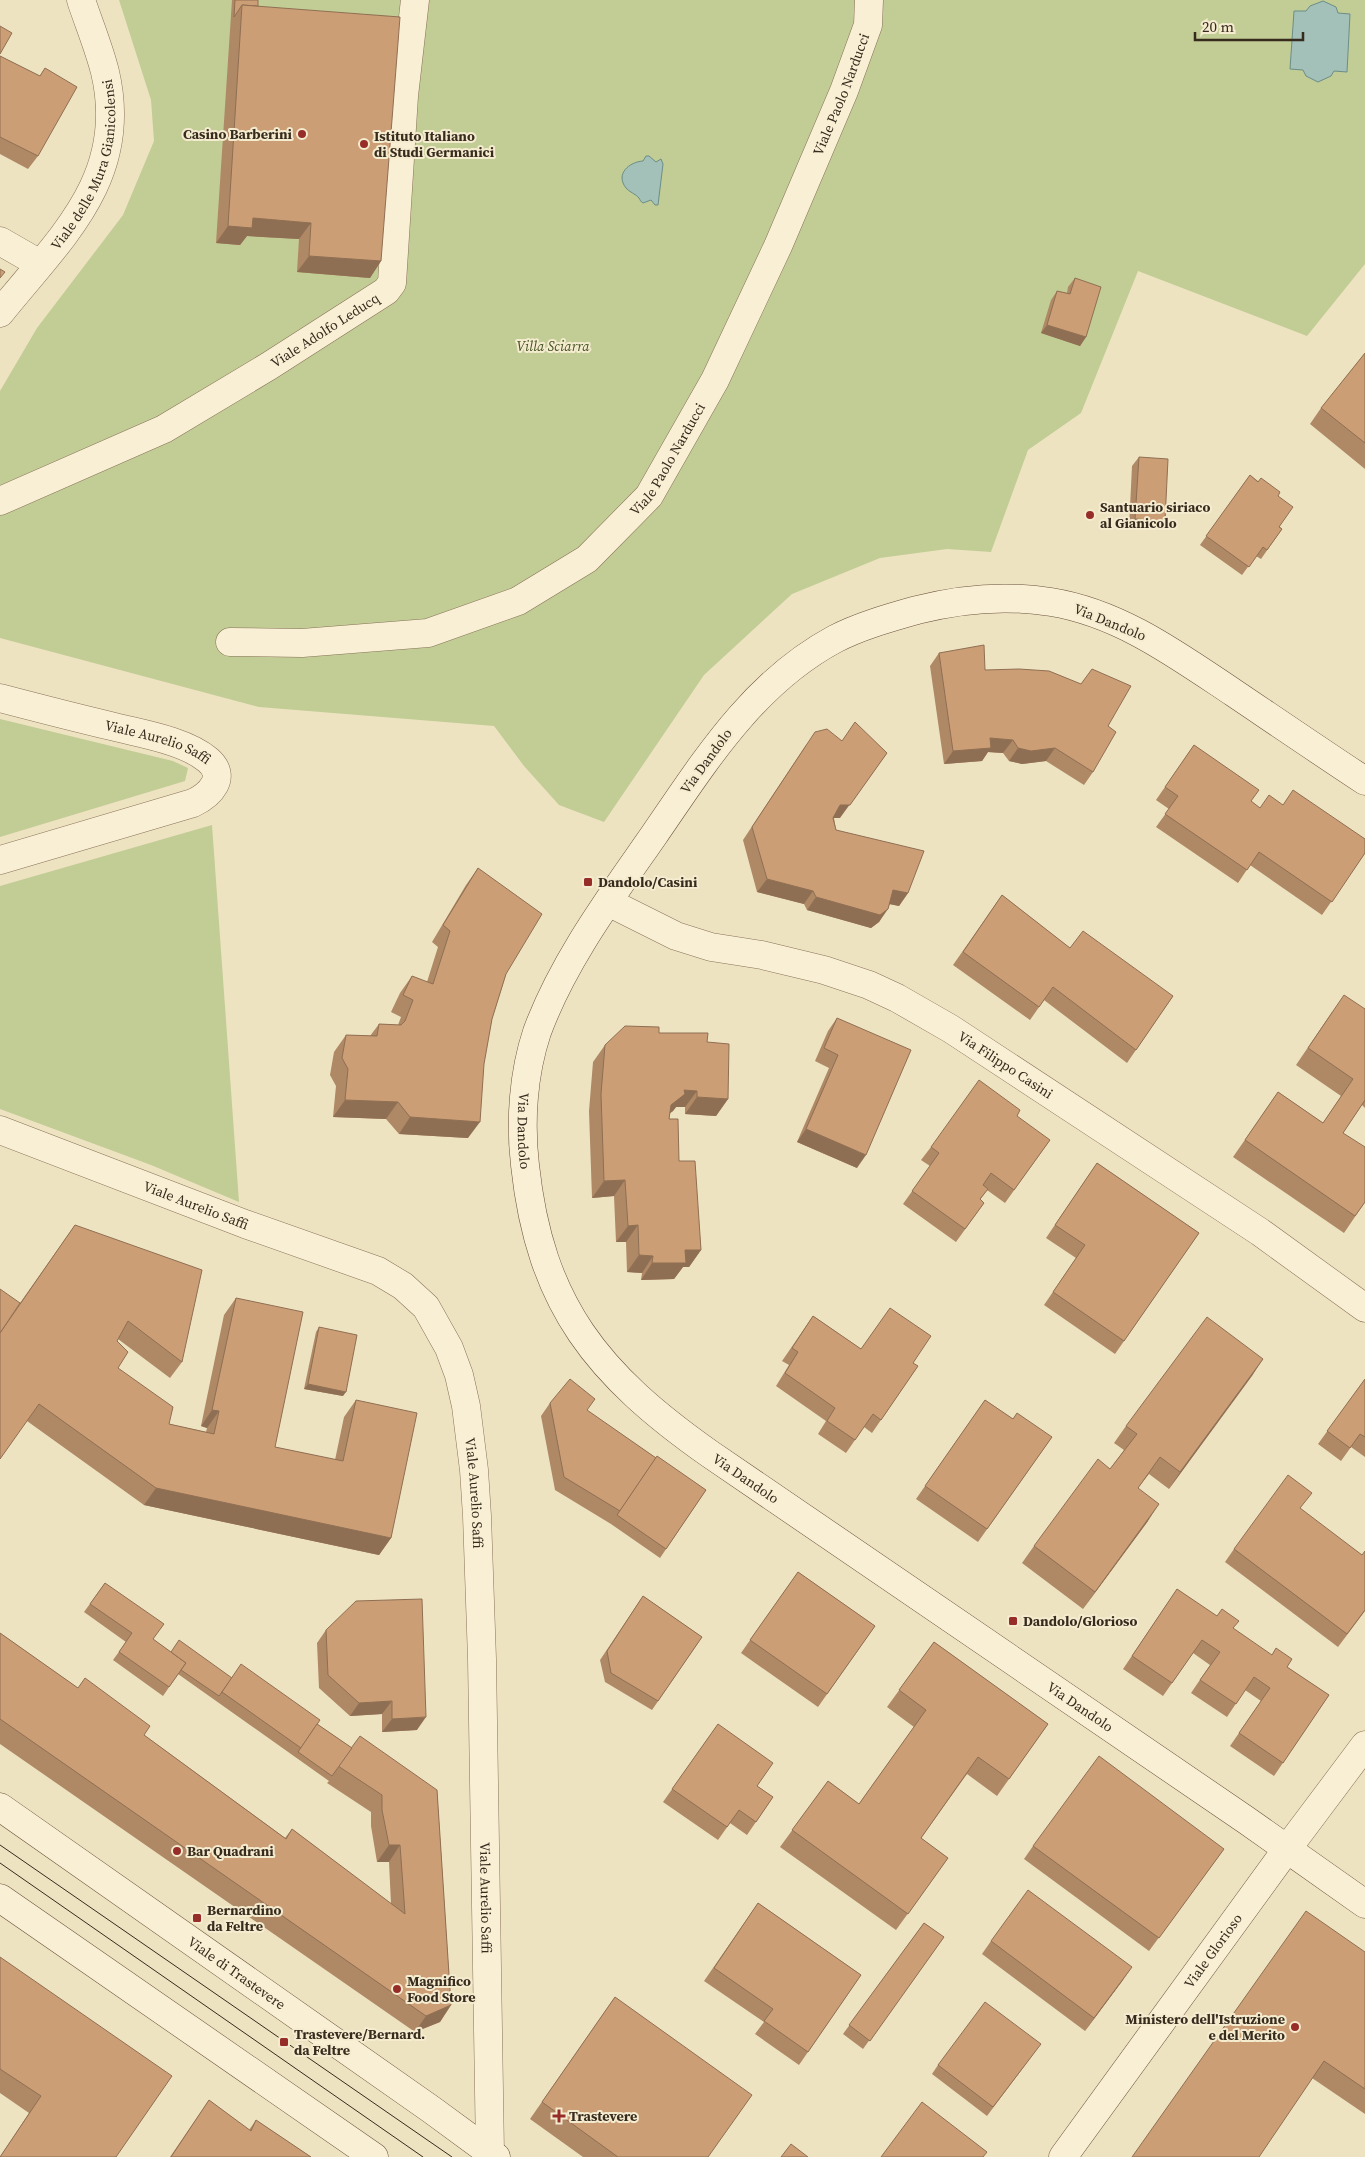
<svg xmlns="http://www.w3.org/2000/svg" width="1365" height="2157" font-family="'Source Serif 4',serif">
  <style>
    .green { fill: #c2cc95 }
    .water { fill: #a3c0b9; stroke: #6b8e87 }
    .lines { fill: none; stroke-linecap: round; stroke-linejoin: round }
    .street-casing { stroke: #877358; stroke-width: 29 }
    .secondary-casing { stroke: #69543c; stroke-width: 29 }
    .street { stroke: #f9efd4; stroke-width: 28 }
    .secondary { stroke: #f9efd4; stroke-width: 28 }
    .tram { stroke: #372b1d; stroke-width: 1 }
    .wall { fill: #af8865 }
    .shaded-wall { fill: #8f6f53 }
    .building { fill: #cc9e76; stroke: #8f6f53 }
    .poi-dot { fill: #962d28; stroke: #f5ecd0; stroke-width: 2 }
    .labels { text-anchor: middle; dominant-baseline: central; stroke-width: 4; stroke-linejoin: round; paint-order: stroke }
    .street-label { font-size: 14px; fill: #372b1d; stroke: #f5ecd0 }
    .poi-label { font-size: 14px; font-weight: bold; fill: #372b1d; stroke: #f5ecd0; text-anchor: start }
    .park-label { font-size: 14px; font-style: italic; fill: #455323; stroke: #f5ecd0 }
  </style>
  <rect width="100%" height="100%" fill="#eee3c1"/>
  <g class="green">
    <path d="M119 0H1365V264L1307 336 1138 271 1081 413 1028 450 991 552 947 549 880 558 792 594 704 675 604 822 559 805 524 766 494 726 259 707 0 638V391L37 328 123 215 154 141 151 100Z"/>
    <path d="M0 719 173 761 188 768 185 781 0 837Z"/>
    <path d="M212 825 239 1202 151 1165 0 1109V886Z"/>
  </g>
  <g class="water">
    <path d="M1323 1 1336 7 1338 13 1350 14 1347 72 1334 71 1331 76 1318 82 1306 76 1303 70 1290 69 1294 11H1306L1310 6Z"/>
    <path d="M646 156H649L656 162 661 159 663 164 658 205H655L651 200 643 203C641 202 640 200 639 198 636 194 629 192 626 188 615 174 629 162 643 161Z"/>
  </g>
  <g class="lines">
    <defs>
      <g id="street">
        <path d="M0 241 40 264"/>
        <path id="s1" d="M0 313C60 238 130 178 105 72 99 48 89 24 81 0"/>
        <path id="s2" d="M0 501 164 429 269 366 386 291 392 283 404 96 415 0"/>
        <path id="s3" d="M230 642 302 643 428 633 518 601 587 559 649 496 715 380 778 246 844 91 868 25 869 0"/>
        <path id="s4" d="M0 698C38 708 77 718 115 727 143 734 186 741 208 760 228 777 210 795 193 803L0 860"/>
        <path id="s5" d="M608 902 676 936 711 947 762 955 824 970 869 985 897 998 951 1029 1260 1232 1365 1308"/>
        <path id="s6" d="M0 1130 245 1224 378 1271 403 1286 426 1307 449 1348 459 1375 466 1406 474 1470 477 1516 482 1659 490 2153"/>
        <path d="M1287 1849 1365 1745"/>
      </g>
      <g id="secondary">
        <path id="s7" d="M1365 781C1321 752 1277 722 1234 693 1177 655 1120 613 1051 602 1007 595 960 599 917 610 889 618 860 626 835 639 753 683 705 761 654 835 611 897 563 961 537 1032 523 1074 520 1122 525 1165 540 1306 598 1375 710 1454L1246 1820 1365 1904"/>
        <path id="s8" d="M0 1807 432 2110 496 2157"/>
        <path d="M0 1898 374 2157"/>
        <path id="s9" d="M1063 2157 1287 1849"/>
      </g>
    </defs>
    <use href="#street" class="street-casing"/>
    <use href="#secondary" class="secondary-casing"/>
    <use href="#street" class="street"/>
    <use href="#secondary" class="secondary"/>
    <g class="tram">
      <path d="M0 1845 452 2157"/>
      <path d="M0 1863 423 2157"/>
    </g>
  </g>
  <g class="wall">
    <path d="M232 0H258V6L381 261 370 278 297 272 299 239 247 236 240 245 216 243Z"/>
    <path d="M0 56 40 76 45 68 38 156 28 169 0 154Z"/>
    <path d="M1075 278 1086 337 1080 346 1041 333 1051 300 1057 291 1067 293 1068 287Z"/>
    <path d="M1365 353V469L1310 424 1321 408Z"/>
    <path d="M1139 457 1159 529 1129 528 1132 466Z"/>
    <path d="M1250 475 1278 496 1280 527 1282 529 1261 559 1256 556 1242 575 1200 545Z"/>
    <path d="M939 653 985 670 1108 726 1093 772 1084 785 1046 761 1022 764 1009 761 1003 753 988 752 982 761 944 764 930 666Z"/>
    <path d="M806 745 840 818H834L836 830 908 893 899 906 890 904 879 922 871 928 807 910 804 904 757 892 743 840Z"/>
    <path d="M1194 745 1251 801 1260 808 1283 805 1365 853 1322 915 1250 865 1238 883 1156 827 1169 809 1156 800Z"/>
    <path d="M478 868 506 974 492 1019 468 1138 399 1134 386 1119 333 1117 336 1086 330 1075 334 1052 346 1035 370 1036 379 1024 398 1025 401 1017 391 1012 400 993 412 976 427 982 438 947 432 942 466 885Z"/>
    <path d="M1002 895 1070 948 1173 996 1127 1063 1044 1000 1030 1020 953 965Z"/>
    <path d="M1365 1009V1108L1362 1105 1343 1133 1365 1202 1344 1233 1233 1157 1278 1092 1323 1123 1341 1096 1296 1065 1332 1012Z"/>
    <path d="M837 1018 857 1168 797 1142 829 1068 815 1061 828 1031Z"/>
    <path d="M659 1033 707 1042 728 1099 716 1116 685 1114V1107H676L673 1111 670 1113 669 1119 679 1161 701 1250 689 1267H683L674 1279 641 1280 642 1273 627 1272 626 1242H616L614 1196 592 1198 589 1111 593 1062 605 1045Z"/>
    <path d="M1050 1140 1005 1203 987 1190 980 1200 984 1203 956 1242 903 1204 930 1166 921 1160 931 1147Z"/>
    <path d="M1097 1163 1199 1233 1115 1354 1044 1305 1076 1258 1046 1238Z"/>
    <path d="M75 1225 182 1362 170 1378 118 1339 117 1341 118 1368 169 1424 206 1432 207 1428 201 1426 224 1315 236 1298 275 1447 335 1460 344 1417 356 1400 391 1538 379 1555 144 1505 27 1421 20 1303Z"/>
    <path d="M813 1316 861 1349 913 1363 918 1366 872 1433 864 1427 846 1453 818 1434 826 1421 776 1386 789 1365 782 1361Z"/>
    <path d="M319 1327 343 1396 304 1389 316 1332Z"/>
    <path d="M1263 1359 1169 1489 1149 1474 1138 1488 1148 1521 1083 1609 1022 1563 1034 1546 1110 1469 1124 1450 1114 1443 1126 1426Z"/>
    <path d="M1365 1379V1457L1351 1447 1341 1461 1318 1444Z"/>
    <path d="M985 1400 1013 1419 1052 1437 978 1542 916 1499Z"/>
    <path d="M550 1403 587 1411 656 1458 706 1490 660 1558 611 1524 555 1490 541 1416Z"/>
    <path d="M1301 1509 1365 1611 1338 1647 1225 1562 1234 1549Z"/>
    <path d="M798 1572 875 1626 818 1707 741 1653Z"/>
    <path d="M105 1583 153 1639 171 1652 232 1678 317 1724 352 1748 437 1790 451 2005 440 2022 415 2032 0 1744V1633L144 1735 285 1838 292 1829 391 1904 389 1862H377L371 1826V1812L327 1783 329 1781 178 1674 163 1696 113 1660 126 1642 84 1612Z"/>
    <path d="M1177 1589 1287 1667 1329 1695 1274 1776 1230 1746 1261 1701 1245 1690 1227 1717 1191 1693 1210 1665 1193 1653 1163 1696 1123 1669Z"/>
    <path d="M643 1596 702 1637 652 1710 605 1682 600 1660Z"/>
    <path d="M326 1630 417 1730 382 1732V1714L350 1716 319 1688 317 1643Z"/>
    <path d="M934 1642 1048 1724 997 1796 967 1774 921 1838 948 1858 896 1930 780 1847 828 1781 859 1804 914 1727 887 1707Z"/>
    <path d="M718 1724 757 1786 773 1797 747 1835 730 1823 718 1840 663 1802Z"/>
    <path d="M1033 1846 1224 1849 1149 1951 1024 1859Z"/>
    <path d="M758 1903 861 1975 799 2065 755 2034 764 2022 704 1981Z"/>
    <path d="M924 1923 944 1937 863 2049 843 2034Z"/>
    <path d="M991 1941 1123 1980 1085 2031 982 1954Z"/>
    <path d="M1365 1952V2114L1312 2078Z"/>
    <path d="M0 1957 116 2157H0L29 2113 0 2093Z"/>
    <path d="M615 1997 708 2157H583L530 2119Z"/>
    <path d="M1034 2053 987 2116 932 2074 938 2065Z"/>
    <path d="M209 2100 249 2130 256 2120 311 2157H170Z"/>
  </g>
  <g class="shaded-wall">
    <path d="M253 218 311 223 299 239 247 236 240 245 216 243 228 226Z"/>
    <path d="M309 256 381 261 370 278 297 272Z"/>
    <path d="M1047 325 1086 337 1080 346 1041 333Z"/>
    <path d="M1135 519 1165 521 1159 529 1129 528Z"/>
    <path d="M990 738 1013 740 1003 753 988 752 982 761 944 764 953 751Z"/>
    <path d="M1018 748H1055L1046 761 1022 764 1009 761Z"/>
    <path d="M887 753 840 818H831L840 805Z"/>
    <path d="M767 879 813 891 804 904 757 892Z"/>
    <path d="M893 890 908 893 899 906 884 903Z"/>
    <path d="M816 897 888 909 879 922 871 928 807 910Z"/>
    <path d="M684 1090 697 1091 685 1107H676L673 1111 659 1121 671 1105Z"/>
    <path d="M697 1097 728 1099 716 1116 685 1114Z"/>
    <path d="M345 1100 398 1102 386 1119 333 1117Z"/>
    <path d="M410 1117 480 1122 468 1138 399 1134Z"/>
    <path d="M806 1129 866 1155 857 1168 797 1142Z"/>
    <path d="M625 1180 614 1196 592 1198 604 1181Z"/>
    <path d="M638 1225 626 1242H616L628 1226Z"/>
    <path d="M685 1250H701L689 1267H683L674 1279 641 1280 652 1263Z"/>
    <path d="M639 1255 653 1256 642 1273 627 1272Z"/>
    <path d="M1263 1359 1252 1376 1169 1489 1180 1472Z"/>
    <path d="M308 1384 346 1392 343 1396 304 1389Z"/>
    <path d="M212 1410 219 1411 207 1428 201 1426Z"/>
    <path d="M156 1488 391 1538 379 1555 144 1505Z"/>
    <path d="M1159 1504 1148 1521 1083 1609 1095 1592Z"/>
    <path d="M392 1701 382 1714 350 1716 359 1703Z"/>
    <path d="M426 1717 417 1730 382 1732 392 1719Z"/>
    <path d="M389 1845H400L389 1862H377Z"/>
    <path d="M1132 1967 1123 1980 1085 2031 1094 2018Z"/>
    <path d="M451 2005 440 2022 415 2032 426 2016Z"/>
  </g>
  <g class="building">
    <path d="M235 0H258V6L242 5 234 17Z"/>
    <path d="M242 5 400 17 381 261 309 256 311 223 253 218 252 228 228 226Z"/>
    <path d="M0 26 12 33 0 54Z"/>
    <path d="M0 56 40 76 45 68 77 87 38 156 0 137Z"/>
    <path d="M0 269 5 272 0 278Z"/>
    <path d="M1075 278 1101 287 1086 337 1047 325 1057 291 1070 294Z"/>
    <path d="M1365 353V443L1321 408Z"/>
    <path d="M1139 457 1168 459 1165 521 1135 519Z"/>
    <path d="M1250 475 1258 482 1261 478 1280 492 1278 496 1293 507 1279 527 1282 529 1267 550 1263 547 1249 567 1206 536Z"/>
    <path d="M984 645 985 670 1019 669 1049 671 1081 684 1092 669 1131 686 1108 726 1116 732 1093 772 1055 748 1031 751 1018 748 1013 740 990 738 991 748 953 751 939 653Z"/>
    <path d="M855 722 887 753 850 805H840L833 818 836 830 924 851 908 893 893 890 888 909 880 915 816 897 813 891 767 879 752 827 815 732 827 729 842 741Z"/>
    <path d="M1194 745 1259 790 1251 801 1260 808 1269 795 1283 805 1293 790 1365 839V853L1332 902 1259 852 1247 870 1165 814 1178 796 1165 787Z"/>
    <path d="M478 868 542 914 506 974 492 1019 484 1064 480 1122 410 1117 398 1102 345 1100 348 1069 342 1058 346 1035 377 1036 379 1024 401 1025 405 1021 413 1000 403 995 412 976 433 984 450 931 443 925Z"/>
    <path d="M1002 895 1070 948 1083 931 1173 996 1136 1050 1053 987 1039 1007 963 952Z"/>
    <path d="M1344 995 1365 1009V1100L1343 1133 1365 1147V1202L1355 1216 1245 1140 1278 1092 1323 1123 1353 1079 1308 1048Z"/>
    <path d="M837 1018 911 1050 866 1155 806 1129 838 1055 824 1048Z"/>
    <path d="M625 1026 659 1027V1033H708L707 1042 729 1044 728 1099 697 1097V1091L684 1090 685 1094 671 1105 669 1119H678L679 1161H695L701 1250H685L686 1263H652L653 1256 639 1255 638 1225 628 1226 625 1180 604 1181 601 1094 605 1045Z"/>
    <path d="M979 1080 1020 1110 1017 1116 1050 1140 1014 1190 991 1173 983 1185 988 1189 980 1199 984 1203 965 1229 912 1191 939 1153 931 1147Z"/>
    <path d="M1097 1163 1199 1233 1124 1341 1053 1292 1085 1245 1055 1225Z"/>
    <path d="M75 1225 202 1270 182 1362 128 1321 117 1341 128 1352 118 1368 173 1407 169 1424 214 1434 219 1411 212 1410 236 1298 303 1312 275 1447 343 1461 356 1400 417 1413 391 1538 156 1488 39 1404 0 1459V1333Z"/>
    <path d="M0 1289 20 1303 0 1333Z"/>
    <path d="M890 1308 931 1336 913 1363 918 1366 881 1420 873 1414 855 1440 827 1421 835 1408 785 1373 798 1352 792 1348 813 1316 861 1349Z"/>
    <path d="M1207 1317 1263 1359 1180 1472 1160 1457 1138 1488 1159 1504 1095 1592 1034 1546 1098 1459 1110 1469 1137 1434 1126 1426Z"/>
    <path d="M319 1327 357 1335 346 1392 308 1384Z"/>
    <path d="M570 1379 595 1399 587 1410 656 1458 620 1511 564 1477 550 1403Z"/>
    <path d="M1365 1379V1437L1360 1434 1350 1448 1327 1431Z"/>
    <path d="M985 1400 1013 1419 1017 1413 1052 1437 987 1529 925 1486Z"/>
    <path d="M657 1456 706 1490 666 1549 617 1515Z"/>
    <path d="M1288 1475 1312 1493 1300 1508 1362 1555 1365 1551V1610L1347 1634 1234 1549Z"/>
    <path d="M798 1572 875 1626 827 1694 750 1640Z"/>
    <path d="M105 1583 164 1624 153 1639 186 1663 169 1687 119 1652 132 1633 90 1604Z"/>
    <path d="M1177 1589 1217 1616 1222 1609 1239 1621 1233 1628 1272 1655 1276 1648 1292 1659 1287 1667 1329 1695 1283 1763 1239 1733 1270 1688 1254 1677 1236 1704 1200 1680 1220 1652 1202 1640 1172 1683 1132 1656Z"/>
    <path d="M643 1596 702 1637 658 1701 611 1673 607 1651Z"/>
    <path d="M422 1599 426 1717 392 1719V1701L359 1703 328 1675 326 1630 356 1601Z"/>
    <path d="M0 1633 78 1688 85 1678 150 1726 144 1735 286 1839 292 1829 405 1914 400 1845H389L382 1810V1795L338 1766 360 1736 437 1790 451 2005 426 2016 0 1719Z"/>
    <path d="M179 1640 232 1678 219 1696 181 1670 186 1663 171 1652Z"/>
    <path d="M934 1642 1048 1724 1009 1779 978 1757 921 1838 948 1858 908 1914 792 1830 828 1781 859 1804 926 1710 899 1690Z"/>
    <path d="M241 1664 320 1720 301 1748 222 1692Z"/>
    <path d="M317 1724 352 1748 332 1776 298 1752Z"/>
    <path d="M718 1724 773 1763 757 1786 773 1797 756 1822 739 1810 727 1827 672 1789Z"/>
    <path d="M1099 1756 1224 1849 1159 1938 1033 1846Z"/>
    <path d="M1028 1890 1132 1967 1094 2018 991 1941Z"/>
    <path d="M758 1903 861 1975 808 2052 764 2021 773 2009 714 1968Z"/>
    <path d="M1306 1911 1365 1952V2089L1324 2061 1259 2157H1132Z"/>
    <path d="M924 1923 944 1937 870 2041 849 2025Z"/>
    <path d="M0 1957 172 2076 116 2157H0L41 2096 0 2069Z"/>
    <path d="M615 1997 752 2095 708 2157H618L542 2102Z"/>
    <path d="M985 2002 1041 2044 993 2107 938 2065Z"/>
    <path d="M209 2100 251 2131 256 2120 311 2157H171Z"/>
    <path d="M922 2102 987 2152 983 2157H881Z"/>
    <path d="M791 2144 808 2157H781Z"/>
  </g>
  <g class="poi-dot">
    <circle cx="302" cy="134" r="5"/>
    <circle cx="364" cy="144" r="5"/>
    <circle cx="1090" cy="515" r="5"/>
    <rect x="583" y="877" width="10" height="10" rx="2.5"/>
    <rect x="1008" y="1616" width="10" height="10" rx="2.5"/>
    <circle cx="177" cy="1851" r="5"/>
    <rect x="192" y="1913" width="10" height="10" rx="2.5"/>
    <circle cx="397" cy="1989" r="5"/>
    <circle cx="1295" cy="2027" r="5"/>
    <rect x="279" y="2037" width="10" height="10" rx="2.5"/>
    <path d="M556.5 2108.5h5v5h5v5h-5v5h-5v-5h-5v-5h5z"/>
  </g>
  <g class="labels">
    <g class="street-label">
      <text stroke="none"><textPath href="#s3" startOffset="909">Viale Paolo Narducci</textPath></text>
      <text stroke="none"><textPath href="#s1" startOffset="176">Viale delle Mura Gianicolensi</textPath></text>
      <text stroke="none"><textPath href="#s2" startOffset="368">Viale Adolfo Leducq</textPath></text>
      <text stroke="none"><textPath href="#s3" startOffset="504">Viale Paolo Narducci</textPath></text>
      <text transform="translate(1110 622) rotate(22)">Via Dandolo</text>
      <text stroke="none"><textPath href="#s4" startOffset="164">Viale Aurelio Saffi</textPath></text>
      <text transform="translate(706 761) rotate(-54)">Via Dandolo</text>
      <text stroke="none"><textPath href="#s5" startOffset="434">Via Filippo Casini</textPath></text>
      <text stroke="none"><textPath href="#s7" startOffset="1186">Via Dandolo</textPath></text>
      <text stroke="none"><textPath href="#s6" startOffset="210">Viale Aurelio Saffi</textPath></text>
      <text stroke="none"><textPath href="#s7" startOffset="1620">Via Dandolo</textPath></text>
      <text stroke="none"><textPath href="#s6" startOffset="659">Viale Aurelio Saffi</textPath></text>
      <text stroke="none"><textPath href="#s7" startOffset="2025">Via Dandolo</textPath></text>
      <text stroke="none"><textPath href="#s6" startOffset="1064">Viale Aurelio Saffi</textPath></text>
      <text stroke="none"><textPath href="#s9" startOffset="255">Viale Glorioso</textPath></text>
      <text stroke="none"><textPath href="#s8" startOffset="289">Viale di Trastevere</textPath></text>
    </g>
    <g class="poi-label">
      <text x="292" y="134" text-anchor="end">Casino Barberini</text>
      <text x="374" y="136">Istituto Italiano<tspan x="374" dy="16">di Studi Germanici</tspan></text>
      <text x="1100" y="507">Santuario siriaco<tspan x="1100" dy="16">al Gianicolo</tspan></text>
      <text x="598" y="882">Dandolo/Casini</text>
      <text x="1023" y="1621">Dandolo/Glorioso</text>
      <text x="187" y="1851">Bar Quadrani</text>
      <text x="207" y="1910">Bernardino<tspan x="207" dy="16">da Feltre</tspan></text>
      <text x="407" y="1981">Magnifico<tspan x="407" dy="16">Food Store</tspan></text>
      <text x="1285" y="2019" text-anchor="end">Ministero dell'Istruzione<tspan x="1285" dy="16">e del Merito</tspan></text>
      <text x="294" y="2034">Trastevere/Bernard.<tspan x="294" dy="16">da Feltre</tspan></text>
      <text x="569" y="2116">Trastevere</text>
    </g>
    <g class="park-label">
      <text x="553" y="346">Villa Sciarra</text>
    </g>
  </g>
  <path d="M1195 32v8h108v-8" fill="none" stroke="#372b1d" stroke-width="2.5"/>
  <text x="1202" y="32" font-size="15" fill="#372b1d" stroke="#f5ecd0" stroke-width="4" paint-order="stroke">20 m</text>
</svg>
